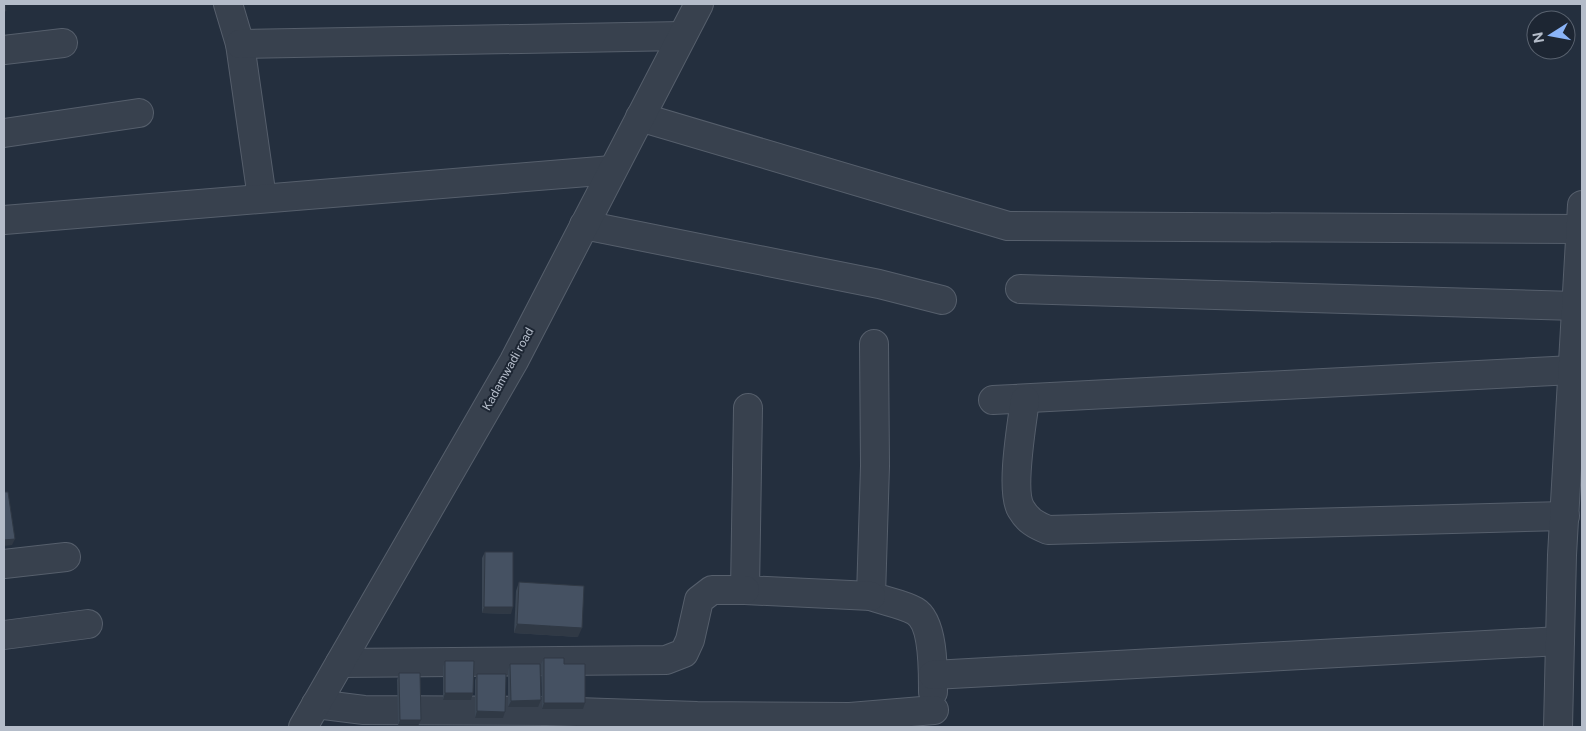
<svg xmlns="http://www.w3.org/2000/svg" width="1586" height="731" font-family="'Public Sans',sans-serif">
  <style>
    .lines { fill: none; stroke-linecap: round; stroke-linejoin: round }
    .minor-casing { stroke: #565f6c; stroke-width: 30 }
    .minor { stroke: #38414e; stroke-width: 28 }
    .wall { fill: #3b4654 }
    .shaded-wall { fill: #303945 }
    .building { fill: #455162; stroke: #303945 }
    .labels { text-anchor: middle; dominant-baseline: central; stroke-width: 4; stroke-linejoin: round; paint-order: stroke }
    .street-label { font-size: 12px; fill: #b4bcc9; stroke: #1d2633 }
  </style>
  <rect width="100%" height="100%" fill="#242f3e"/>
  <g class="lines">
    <defs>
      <g id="minor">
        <path d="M228 4 240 44 262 198"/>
        <path d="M240 44 682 36"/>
        <path d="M4 50 63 43"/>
        <path d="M640 117 1008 226 1581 229"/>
        <path d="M4 133 139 113"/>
        <path d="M4 220 612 170"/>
        <path d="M584 225 879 284 942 300"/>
        <path d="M1020 289 1576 306"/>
        <path d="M874 344 875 466 871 596C884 601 903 604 915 611 934 622 933 672 933 692"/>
        <path d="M993 400 1573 370"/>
        <path d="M1025 400C1022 423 1010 491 1021 509 1028 521 1036 525 1048 530L1565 516"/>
        <path d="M748 408 745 590 871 596"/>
        <path d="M4 564 66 557"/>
        <path d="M4 635 88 624"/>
        <path d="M340 663 666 660 684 653 690 640 699 600 712 590H745"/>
        <path d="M933 675 1560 641"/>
        <path d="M316 704 364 710 547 711 697 716 850 717 934 710"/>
        <path d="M303 727 514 361 699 4"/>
        <path d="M1558 727 1562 555 1582 205"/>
      </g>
    </defs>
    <use href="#minor" class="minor-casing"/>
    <use href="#minor" class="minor"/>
  </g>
  <g class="wall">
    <path d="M485 552 511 614 482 613V558Z"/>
    <path d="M519 582 578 637 514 633 516 591Z"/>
    <path d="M544 658 564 664 583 709H542L541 664Z"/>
    <path d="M445 661 473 693 471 700H443V667Z"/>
    <path d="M510 664 538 707H508V671Z"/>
    <path d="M399 673 418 726H398L397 680Z"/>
    <path d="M477 674 505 712 503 718H475V680Z"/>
  </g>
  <g class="shaded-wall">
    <path d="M15 539 12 545 4 546V540Z"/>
    <path d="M484 607H513L511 614 482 613Z"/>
    <path d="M517 624 582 628 578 637 514 633Z"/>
    <path d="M445 693H473L471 700H443Z"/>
    <path d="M541 700 538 707H508L511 701Z"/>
    <path d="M544 703H585L583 709H542Z"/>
    <path d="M477 711 505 712 503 718H475Z"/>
    <path d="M400 720H421L418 726H398Z"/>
  </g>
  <g class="building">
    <path d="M4 4H5L6 11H4Z"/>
    <path d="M4 492H8L15 539 4 540Z"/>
    <path d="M485 552H513V607H484Z"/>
    <path d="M519 582 584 586 582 628 517 624Z"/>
    <path d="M544 658H564V664H585V703H544Z"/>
    <path d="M445 661H474L473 693H445Z"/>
    <path d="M510 664H540L541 700 511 701Z"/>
    <path d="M399 673H420L421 720H400Z"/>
    <path d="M477 674H506L505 712 477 711Z"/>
  </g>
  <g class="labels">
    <g class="street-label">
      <text transform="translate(508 369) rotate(-61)">Kadamwadi road</text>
    </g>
  </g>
  <rect width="1586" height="731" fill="none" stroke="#b4bcc9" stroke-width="10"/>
  <g transform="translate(1551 35) rotate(259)"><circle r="24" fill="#1d2633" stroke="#59626f"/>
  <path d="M0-4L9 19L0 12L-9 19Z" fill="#8ab4f8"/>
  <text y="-8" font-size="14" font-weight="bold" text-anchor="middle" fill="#b4bcc9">N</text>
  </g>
</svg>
